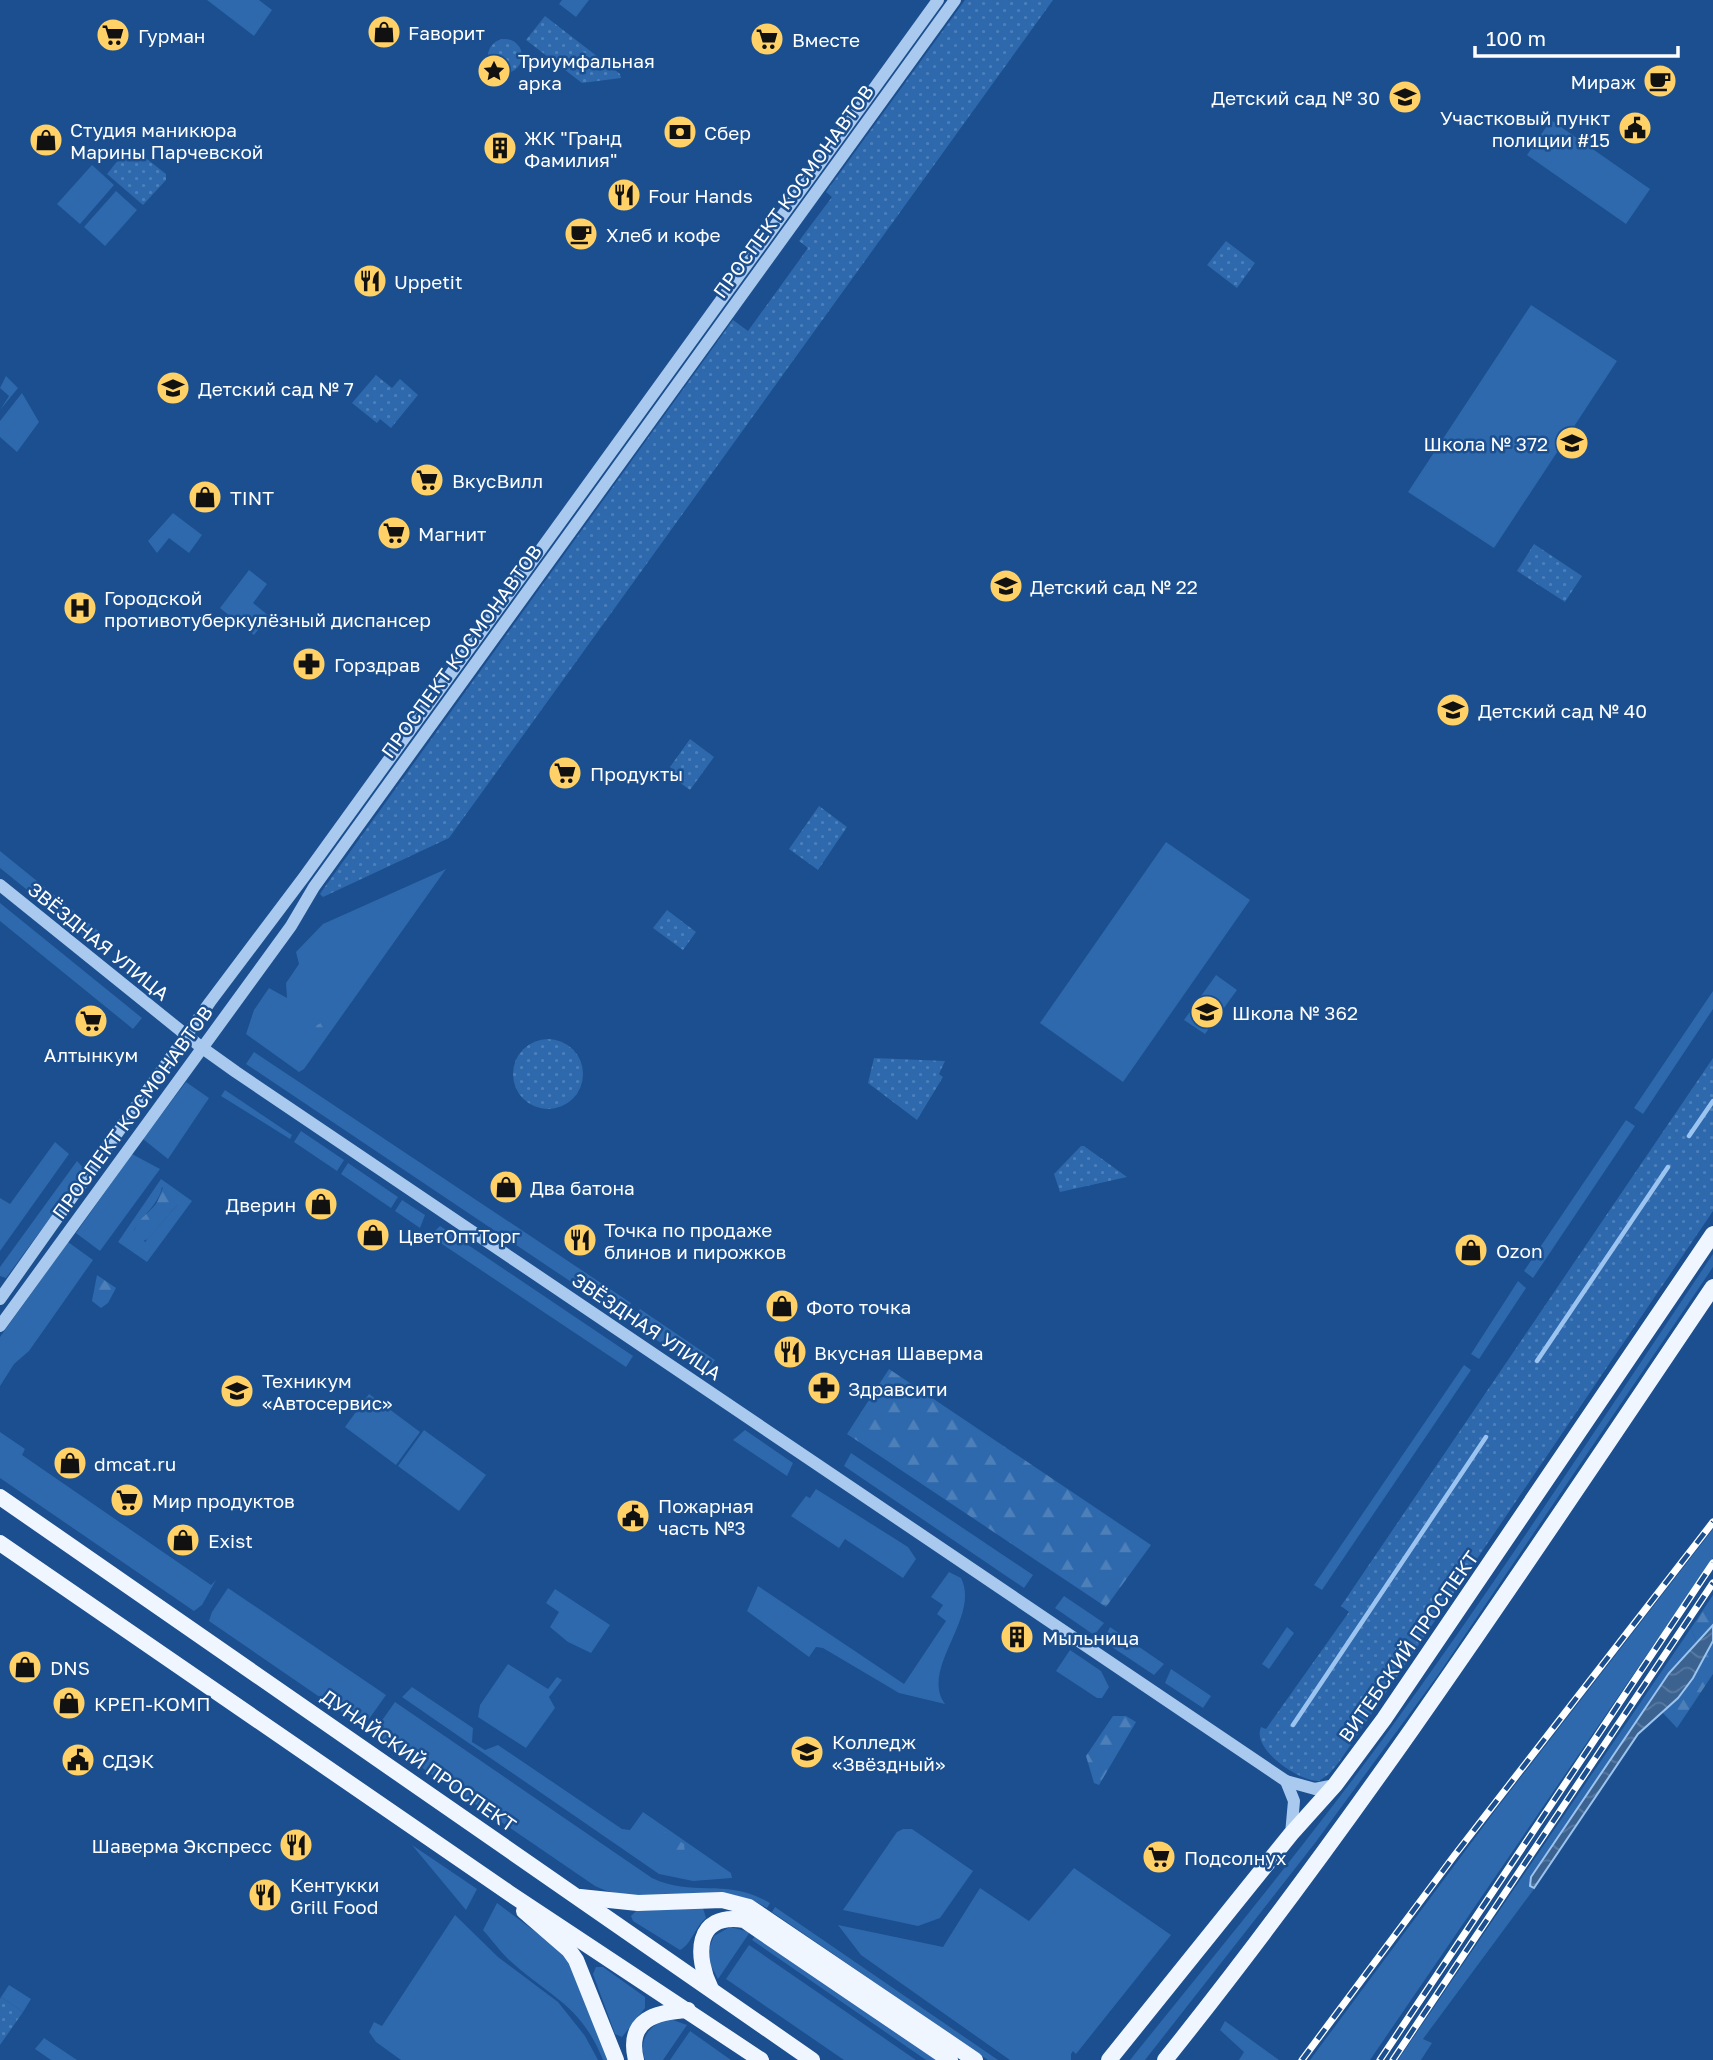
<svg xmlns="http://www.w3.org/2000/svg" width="1713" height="2060" font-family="'Golos Text',sans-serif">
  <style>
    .green { fill: #2e69ad; fill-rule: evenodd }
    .forest { fill: url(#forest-firs) }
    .park { fill: url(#park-dots) }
    .water { fill: url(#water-waves); stroke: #9cc4f0; stroke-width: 2 }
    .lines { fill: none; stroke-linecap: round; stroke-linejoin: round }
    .stream { stroke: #9cc4f0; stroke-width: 4.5 }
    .minor { stroke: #a9c9ee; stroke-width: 12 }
    .major { stroke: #f0f6ff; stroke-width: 16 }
    .rail-casing { stroke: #fff; stroke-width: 7 }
    .rail { stroke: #1b4f8f; stroke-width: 4.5; stroke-dasharray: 13; stroke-linecap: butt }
    .labels { text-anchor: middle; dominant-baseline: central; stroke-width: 5; stroke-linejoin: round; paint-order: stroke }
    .poi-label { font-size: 19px; fill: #fff; stroke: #1b4f8f; text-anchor: start }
    .street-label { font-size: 19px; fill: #fff; stroke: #1b4f8f }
  </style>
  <defs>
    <pattern id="forest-firs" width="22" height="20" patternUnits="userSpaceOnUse" patternTransform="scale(1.75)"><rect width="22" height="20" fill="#2e69ad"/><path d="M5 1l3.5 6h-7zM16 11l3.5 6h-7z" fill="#4d80b9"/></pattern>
    <pattern id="park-dots" width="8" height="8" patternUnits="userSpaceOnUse" patternTransform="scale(1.75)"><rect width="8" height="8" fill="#2e69ad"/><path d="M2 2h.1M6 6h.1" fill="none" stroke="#4d80b9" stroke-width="1.8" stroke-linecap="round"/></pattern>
    <pattern id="water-waves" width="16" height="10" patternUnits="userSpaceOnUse" patternTransform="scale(1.75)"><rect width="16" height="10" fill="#3c6290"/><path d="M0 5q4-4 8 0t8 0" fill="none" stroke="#597aa1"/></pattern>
  </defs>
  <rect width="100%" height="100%" fill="#1b4f8f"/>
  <g class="green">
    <path d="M207 0H259L272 10 254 36Z"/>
    <path d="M562 0H589L576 17 559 4Z"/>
    <path d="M1551 120 1650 189 1626 224 1527 155Z"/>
    <path d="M92 165 114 185 80 224 57 204Z"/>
    <path d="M116 191 137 210 105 246 84 227Z"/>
    <path d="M1531 305 1617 361 1494 548 1408 492Z"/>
    <path d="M6 376 18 388 0 410 9 396 0 388Z"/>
    <path d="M22 393 39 422 17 452 0 437V421Z"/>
    <path d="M173 513 202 535 189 553 169 538 157 553 148 541Z"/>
    <path d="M249 570 267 584 253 603 269 616 254 635 220 608Z"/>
    <path d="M1166 842 1250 900 1123 1082 1040 1023Z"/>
    <path d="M0 851 101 933 93 943 0 868Z"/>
    <path d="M446 869 304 1069 299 1072 246 1034 254 1010 269 988 287 998 286 983 299 964 296 952 323 924Z"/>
    <path d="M0 903 142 1018 133 1029 0 921Z"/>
    <path d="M1216 975 1237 990 1205 1034 1184 1020Z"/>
    <path d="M1713 991V1009L1643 1114 1634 1108Z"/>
    <path d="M254 1052 631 1303 622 1316 246 1064Z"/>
    <path d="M186 1082 209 1098 168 1159 143 1139Z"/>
    <path d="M225 1090 292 1135 290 1139 221 1096Z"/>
    <path d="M1626 1120 1635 1126 1533 1278 1524 1271Z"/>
    <path d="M301 1131 344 1160 337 1171 294 1142Z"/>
    <path d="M55 1142 69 1154 0 1251V1198L10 1204Z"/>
    <path d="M132 1154 160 1169 100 1251 76 1233Z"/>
    <path d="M77 1161 85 1170 6 1278 0 1276V1267Z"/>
    <path d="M348 1163 398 1197 391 1208 341 1174Z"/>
    <path d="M161 1179 192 1201 147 1262 118 1242ZM162 1187 177 1205 145 1242 134 1230C143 1214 158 1206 162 1187Z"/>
    <path d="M402 1200 425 1215 420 1228 395 1211Z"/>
    <path d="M440 1226 633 1356 626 1367 430 1236Z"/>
    <path d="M68 1242 93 1260 29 1351 14 1364 0 1386V1337Z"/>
    <path d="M1713 1254V1267L1438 1675 1315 1843 1145 2060H1130C1216 1953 1304 1847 1385 1736 1499 1579 1605 1415 1713 1254Z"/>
    <path d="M1518 1281 1526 1288 1479 1359 1471 1354Z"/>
    <path d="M640 1309 715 1360 706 1373 631 1323Z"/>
    <path d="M1464 1365 1471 1370 1322 1590 1314 1585Z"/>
    <path d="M369 1394 420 1432 396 1465 345 1427Z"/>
    <path d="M424 1430 486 1475 459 1511 398 1466Z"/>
    <path d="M745 1430 793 1463 787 1476 733 1440Z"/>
    <path d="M0 1432 25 1449 22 1455 211 1585 216 1580 202 1605 194 1611 0 1478Z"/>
    <path d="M851 1453 1033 1575 1024 1588 844 1466Z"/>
    <path d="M816 1489 908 1547 916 1559 903 1578 845 1539 839 1548 791 1516 806 1496 810 1498Z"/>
    <path d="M1713 1529V1558L1370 2060H1310L1497 1808Z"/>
    <path d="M949 1572 961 1578C981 1617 919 1669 945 1704L899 1693 823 1648 816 1647 809 1657 747 1611 758 1586 904 1684 946 1621 937 1614 943 1605 931 1597Z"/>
    <path d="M228 1588 386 1695 369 1719 359 1724 209 1621 212 1612Z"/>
    <path d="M555 1589 610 1625 591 1653 568 1642 550 1627 559 1612 546 1603Z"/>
    <path d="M1064 1596 1104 1623 1094 1635 1055 1608Z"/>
    <path d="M1110 1627 1164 1664 1154 1675 1103 1641Z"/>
    <path d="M1287 1627 1294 1633 1269 1669 1262 1664Z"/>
    <path d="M1691 1628 1697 1643 1669 1673 1531 1877 1530 1886 1534 1889 1423 2039 1432 2043 1421 2060H1398Z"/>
    <path d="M1070 1650 1101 1671 1109 1687 1102 1698H1097L1056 1671Z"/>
    <path d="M508 1664 548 1689 557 1677 562 1680 549 1697 555 1708 526 1748 478 1717 480 1705Z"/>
    <path d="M1171 1669 1211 1696 1203 1708 1165 1683Z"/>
    <path d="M412 1687 473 1728 472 1742 485 1750 498 1745 622 1829 630 1830 643 1812 731 1873 732 1878 693 1881 659 1874 402 1697Z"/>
    <path d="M395 1702 652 1878C694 1898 726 1877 770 1903L767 1908C714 1875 649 1912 595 1886L377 1737 378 1726Z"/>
    <path d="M903 1829H912L973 1871 940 1918 918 1926 843 1910 897 1832Z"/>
    <path d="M412 1845 477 1889 466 1910Z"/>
    <path d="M1074 1868 1171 1935 1076 2054 1073 2051 1071 2054V2060H1010L861 1955 838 1925 943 1947 980 1888 1029 1921Z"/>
    <path d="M497 1903 567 1955 608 2060H603C580 2003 549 1997 508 1959 499 1950 491 1939 483 1930Z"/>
    <path d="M775 1907 998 2060H988L772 1912Z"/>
    <path d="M703 1908 706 1918C695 1927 691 1945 680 1950L633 1921 631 1916 636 1911Z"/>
    <path d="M455 1915 498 1957 558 2002 585 2036 598 2060H401L376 2042 369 2032 374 2022 382 2026Z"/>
    <path d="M730 1927 750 1932 718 1979 706 1956 714 1936Z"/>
    <path d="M756 1935 937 2060H926L752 1940Z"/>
    <path d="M749 1945 916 2060H844L726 1979Z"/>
    <path d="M596 1967H603L645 1997V2008L622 2037 615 2034 593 1974Z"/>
    <path d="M9 1985 31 1999 23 2012 1 1997Z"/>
    <path d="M670 2019 687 2025 663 2060H645C638 2039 649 2024 670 2019Z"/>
    <path d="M1225 2021 1272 2055 1279 2060H1239L1244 2052 1220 2030Z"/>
    <path d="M690 2031 731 2060H670Z"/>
    <path d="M44 2038 77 2060H51L35 2049Z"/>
  </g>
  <g class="forest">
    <path d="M325 1021 327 1028 300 1066 295 1064V1059L317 1025Z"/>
    <path d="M165 1185 177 1193V1205L148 1239 138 1243 133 1237C135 1220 145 1217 155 1205 160 1199 160 1191 165 1185Z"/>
    <path d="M97 1275 116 1288 108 1303 101 1308 92 1301Z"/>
    <path d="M889 1369 1151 1545 1106 1607 847 1434Z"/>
    <path d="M1713 1595V1625L1697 1643 1691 1628Z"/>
    <path d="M1713 1641V1674L1677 1728 1662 1712 1678 1698Z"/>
    <path d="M1113 1716H1126L1136 1722 1099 1785 1094 1783 1086 1756Z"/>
    <path d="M665 1832 684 1844 685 1854 669 1861 656 1845 659 1835Z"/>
  </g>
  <g class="park">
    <path d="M965 0H1053L449 838 323 897 320 894 324 888 733 320 748 331 808 248 799 241 832 197 826 192Z"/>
    <path d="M545 16 620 74 621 78 582 83 526 40Z"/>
    <circle cx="505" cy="56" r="17"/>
    <path d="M128 148H133L166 174V180L143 205 107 174Z"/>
    <path d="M1226 241 1255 263 1237 288 1207 265Z"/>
    <path d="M376 375 392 388 400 379 418 395 391 428 380 419 377 423 352 403Z"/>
    <path d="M1534 544 1582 576 1565 602 1517 571Z"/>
    <path d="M690 739 714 757 690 790 668 774 672 769 670 767Z"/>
    <path d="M819 806 847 827 818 870 789 849Z"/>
    <path d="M667 910 696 932 683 950 653 928Z"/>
    <circle cx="548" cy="1074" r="35"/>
    <path d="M874 1058 945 1061 939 1074 943 1077 917 1120 868 1083Z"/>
    <path d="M1713 1058V1211L1339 1762 1329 1774 1319 1781C1299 1782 1251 1749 1261 1727L1266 1729 1349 1612 1341 1606Z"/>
    <path d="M1081 1146H1084L1127 1177 1060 1192 1054 1174Z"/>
    <path d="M1 1997 23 2012 0 2045V1999Z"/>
  </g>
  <path class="water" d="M1713 1625V1641L1693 1678 1678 1698 1638 1734 1534 1888 1530 1886 1531 1877 1669 1673Z"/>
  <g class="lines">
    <g class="stream">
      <path d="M1689 1136 1713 1101"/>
      <path d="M1537 1361 1668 1167"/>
      <path d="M1293 1725 1486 1437"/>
    </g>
    <g class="minor">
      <path d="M0 885 201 1047 236 1072 1286 1781 1315 1789 1335 1785"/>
      <path d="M0 1299 210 1002 304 877 938 0"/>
      <path d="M0 1326 291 926 314 887 955 0"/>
      <path d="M1286 1781 1294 1801 1291 1834"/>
    </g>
    <g class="major">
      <path d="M0 1497 812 2060"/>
      <path d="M0 1543 509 1893 761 2060"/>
      <path d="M580 1897 638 1903 722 1900 749 1907 975 2060"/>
      <path d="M524 1911 569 1950 576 1960 616 2060"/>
      <path d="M711 1989C695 1957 694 1912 744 1920L950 2060"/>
      <path d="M636 2060C626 2019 656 2012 688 2010"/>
      <path d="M1109 2060 1291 1834 1335 1785 1384 1719 1713 1234"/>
      <path d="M1165 2060C1363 1813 1536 1549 1713 1287"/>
    </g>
    <defs>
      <g id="rail">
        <path d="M1302 2060 1454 1856 1713 1522"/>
        <path d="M1380 2060 1713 1563"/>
        <path d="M1393 2060 1713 1583"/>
      </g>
    </defs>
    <use href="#rail" class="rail-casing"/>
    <use href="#rail" class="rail"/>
  </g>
  <defs>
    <symbol id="shop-disc" viewBox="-11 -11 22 22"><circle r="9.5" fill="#ffd166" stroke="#1b4f8f"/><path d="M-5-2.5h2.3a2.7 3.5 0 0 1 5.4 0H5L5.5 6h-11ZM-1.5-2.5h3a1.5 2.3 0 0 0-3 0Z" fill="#111"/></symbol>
    <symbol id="supermarket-disc" viewBox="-11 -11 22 22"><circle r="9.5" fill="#ffd166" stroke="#1b4f8f"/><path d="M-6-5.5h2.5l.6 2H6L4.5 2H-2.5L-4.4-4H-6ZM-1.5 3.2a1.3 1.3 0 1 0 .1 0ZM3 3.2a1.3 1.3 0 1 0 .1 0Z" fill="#111"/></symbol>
    <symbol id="sight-disc" viewBox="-11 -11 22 22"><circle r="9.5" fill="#ffd166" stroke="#1b4f8f"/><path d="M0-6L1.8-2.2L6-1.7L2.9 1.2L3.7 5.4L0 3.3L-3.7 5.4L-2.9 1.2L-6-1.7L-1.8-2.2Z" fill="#111"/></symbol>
    <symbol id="cafe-disc" viewBox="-11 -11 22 22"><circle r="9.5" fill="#ffd166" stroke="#1b4f8f"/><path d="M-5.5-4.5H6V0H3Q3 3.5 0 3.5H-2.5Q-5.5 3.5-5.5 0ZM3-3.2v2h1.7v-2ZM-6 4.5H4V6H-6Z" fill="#111"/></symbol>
    <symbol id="school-disc" viewBox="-11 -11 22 22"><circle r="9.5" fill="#ffd166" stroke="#1b4f8f"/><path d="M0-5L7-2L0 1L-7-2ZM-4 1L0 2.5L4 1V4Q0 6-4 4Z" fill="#111"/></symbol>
    <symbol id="civic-disc" viewBox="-11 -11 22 22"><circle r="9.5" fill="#ffd166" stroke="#1b4f8f"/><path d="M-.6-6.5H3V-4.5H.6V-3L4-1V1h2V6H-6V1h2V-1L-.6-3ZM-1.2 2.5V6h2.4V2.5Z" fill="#111"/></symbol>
    <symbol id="bank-disc" viewBox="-11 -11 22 22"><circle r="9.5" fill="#ffd166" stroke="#1b4f8f"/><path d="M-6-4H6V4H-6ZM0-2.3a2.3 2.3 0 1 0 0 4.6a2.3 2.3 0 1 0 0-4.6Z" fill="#111"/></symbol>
    <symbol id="building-disc" viewBox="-11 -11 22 22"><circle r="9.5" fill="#ffd166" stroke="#1b4f8f"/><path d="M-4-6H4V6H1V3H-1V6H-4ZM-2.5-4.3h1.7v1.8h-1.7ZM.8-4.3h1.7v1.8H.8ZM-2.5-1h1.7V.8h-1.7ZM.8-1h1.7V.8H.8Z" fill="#111"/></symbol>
    <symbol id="restaurant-disc" viewBox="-11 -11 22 22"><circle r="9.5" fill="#ffd166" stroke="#1b4f8f"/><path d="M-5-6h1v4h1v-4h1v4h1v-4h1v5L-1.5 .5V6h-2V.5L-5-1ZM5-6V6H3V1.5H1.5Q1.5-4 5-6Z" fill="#111"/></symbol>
    <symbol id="hospital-disc" viewBox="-11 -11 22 22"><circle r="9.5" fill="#ffd166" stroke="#1b4f8f"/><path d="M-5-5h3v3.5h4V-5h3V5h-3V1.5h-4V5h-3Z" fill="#111"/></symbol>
    <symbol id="pharmacy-disc" viewBox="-11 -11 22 22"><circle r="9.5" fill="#ffd166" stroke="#1b4f8f"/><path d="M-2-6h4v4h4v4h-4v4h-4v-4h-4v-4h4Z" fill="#111"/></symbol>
    <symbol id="university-disc" viewBox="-11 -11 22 22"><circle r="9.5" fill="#ffd166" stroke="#1b4f8f"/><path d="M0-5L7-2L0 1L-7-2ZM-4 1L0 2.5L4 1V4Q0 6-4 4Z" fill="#111"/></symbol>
  </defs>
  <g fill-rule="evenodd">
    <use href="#shop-disc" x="365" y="13" width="38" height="38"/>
    <use href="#supermarket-disc" x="94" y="16" width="38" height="38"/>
    <use href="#supermarket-disc" x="748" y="20" width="38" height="38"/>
    <use href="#sight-disc" x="475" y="52" width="38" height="38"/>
    <use href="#cafe-disc" x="1641" y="62" width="38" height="38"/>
    <use href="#school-disc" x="1386" y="78" width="38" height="38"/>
    <use href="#civic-disc" x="1616" y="109" width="38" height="38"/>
    <use href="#bank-disc" x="661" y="113" width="38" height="38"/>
    <use href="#shop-disc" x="27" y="121" width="38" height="38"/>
    <use href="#building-disc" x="481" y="129" width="38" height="38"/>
    <use href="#restaurant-disc" x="605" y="176" width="38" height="38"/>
    <use href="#cafe-disc" x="562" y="215" width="38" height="38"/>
    <use href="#restaurant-disc" x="351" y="262" width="38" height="38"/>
    <use href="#school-disc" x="154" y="369" width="38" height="38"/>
    <use href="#school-disc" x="1553" y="424" width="38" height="38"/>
    <use href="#supermarket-disc" x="408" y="461" width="38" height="38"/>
    <use href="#shop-disc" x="186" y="478" width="38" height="38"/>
    <use href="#supermarket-disc" x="375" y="514" width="38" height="38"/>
    <use href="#school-disc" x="987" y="567" width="38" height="38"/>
    <use href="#hospital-disc" x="61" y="589" width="38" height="38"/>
    <use href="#pharmacy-disc" x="290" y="645" width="38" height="38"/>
    <use href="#school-disc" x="1434" y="691" width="38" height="38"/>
    <use href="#supermarket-disc" x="546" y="754" width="38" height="38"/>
    <use href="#school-disc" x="1188" y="993" width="38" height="38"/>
    <use href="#supermarket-disc" x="72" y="1002" width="38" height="38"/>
    <use href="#shop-disc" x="487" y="1168" width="38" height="38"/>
    <use href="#shop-disc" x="302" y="1185" width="38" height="38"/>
    <use href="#shop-disc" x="354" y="1216" width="38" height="38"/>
    <use href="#restaurant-disc" x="561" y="1221" width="38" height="38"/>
    <use href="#shop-disc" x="1452" y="1231" width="38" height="38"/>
    <use href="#shop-disc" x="763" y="1287" width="38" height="38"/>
    <use href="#restaurant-disc" x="771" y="1333" width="38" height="38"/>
    <use href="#pharmacy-disc" x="805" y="1369" width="38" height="38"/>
    <use href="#university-disc" x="218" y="1372" width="38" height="38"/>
    <use href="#shop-disc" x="51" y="1444" width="38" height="38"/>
    <use href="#supermarket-disc" x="108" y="1481" width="38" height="38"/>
    <use href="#civic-disc" x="614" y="1497" width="38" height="38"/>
    <use href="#shop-disc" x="164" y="1521" width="38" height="38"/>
    <use href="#building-disc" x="998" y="1618" width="38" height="38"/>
    <use href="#shop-disc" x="6" y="1648" width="38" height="38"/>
    <use href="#shop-disc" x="50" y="1684" width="38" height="38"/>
    <use href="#university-disc" x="788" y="1733" width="38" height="38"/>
    <use href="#civic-disc" x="59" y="1741" width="38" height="38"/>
    <use href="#restaurant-disc" x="277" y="1826" width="38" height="38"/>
    <use href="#supermarket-disc" x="1140" y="1838" width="38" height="38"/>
    <use href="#restaurant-disc" x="246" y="1876" width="38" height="38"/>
  </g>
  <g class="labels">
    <g class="poi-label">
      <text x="408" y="32">Fаворит</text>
      <text x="138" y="35">Гурман</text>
      <text x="792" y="39">Вместе</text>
      <text x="518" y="60">Триумфальная<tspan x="518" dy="22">арка</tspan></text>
      <text x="1636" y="81" text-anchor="end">Мираж</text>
      <text x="1380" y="97" text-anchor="end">Детский сад № 30</text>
      <text x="1610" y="117" text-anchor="end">Участковый пункт<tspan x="1610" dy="22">полиции #15</tspan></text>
      <text x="70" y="129">Студия маникюра<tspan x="70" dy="22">Марины Парчевской</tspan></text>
      <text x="704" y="132">Сбер</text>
      <text x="524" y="137">ЖК "Гранд<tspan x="524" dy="22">Фамилия"</tspan></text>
      <text x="648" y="195">Four Hands</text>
      <text x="606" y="234">Хлеб и кофе</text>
      <text x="394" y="281">Uppetit</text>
      <text x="198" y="388">Детский сад № 7</text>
      <text x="1548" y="443" text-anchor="end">Школа № 372</text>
      <text x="452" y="480">ВкусВилл</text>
      <text x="230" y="497">TINT</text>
      <text x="418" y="533">Магнит</text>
      <text x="1030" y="586">Детский сад № 22</text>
      <text x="104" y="597">Городской<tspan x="104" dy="22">противотуберкулёзный диспансер</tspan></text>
      <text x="334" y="664">Горздрав</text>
      <text x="1478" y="710">Детский сад № 40</text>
      <text x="590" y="773">Продукты</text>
      <text x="1232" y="1012">Школа № 362</text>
      <text x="91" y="1054" text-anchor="middle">Алтынкум</text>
      <text x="530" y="1187">Два батона</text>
      <text x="296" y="1204" text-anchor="end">Дверин</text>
      <text x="604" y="1229">Точка по продаже<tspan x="604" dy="22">блинов и пирожков</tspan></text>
      <text x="398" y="1235">ЦветОптТорг</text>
      <text x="1496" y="1250">Ozon</text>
      <text x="806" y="1306">Фото точка</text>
      <text x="814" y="1352">Вкусная Шаверма</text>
      <text x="262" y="1380">Техникум<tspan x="262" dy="22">«Автосервис»</tspan></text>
      <text x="848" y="1388">Здравсити</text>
      <text x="94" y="1463">dmcat.ru</text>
      <text x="152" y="1500">Мир продуктов</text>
      <text x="658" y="1505">Пожарная<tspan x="658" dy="22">часть №3</tspan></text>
      <text x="208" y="1540">Exist</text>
      <text x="1042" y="1637">Мыльница</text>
      <text x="50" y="1667">DNS</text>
      <text x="94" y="1703">КРЕП-КОМП</text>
      <text x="832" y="1741">Колледж<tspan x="832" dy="22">«Звёздный»</tspan></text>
      <text x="102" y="1760">СДЭК</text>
      <text x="272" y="1845" text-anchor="end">Шаверма Экспресс</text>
      <text x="1184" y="1857">Подсолнух</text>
      <text x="290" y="1884">Кентукки<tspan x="290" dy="22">Grill Food</tspan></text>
    </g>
    <g class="street-label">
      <text transform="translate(793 191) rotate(-54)">ПРОСПЕКТ КОСМОНАВТОВ</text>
      <text transform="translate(461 651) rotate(-54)">ПРОСПЕКТ КОСМОНАВТОВ</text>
      <text transform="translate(99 941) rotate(39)">ЗВЁЗДНАЯ УЛИЦА</text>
      <text transform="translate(132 1112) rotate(-54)">ПРОСПЕКТ КОСМОНАВТОВ</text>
      <text transform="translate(647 1326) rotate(34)">ЗВЁЗДНАЯ УЛИЦА</text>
      <text transform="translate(1408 1646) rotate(-55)">ВИТЕБСКИЙ ПРОСПЕКТ</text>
      <text transform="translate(419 1760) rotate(35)">ДУНАЙСКИЙ ПРОСПЕКТ</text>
    </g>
  </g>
  <path d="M1475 46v10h203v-10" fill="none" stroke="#ffffff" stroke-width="3.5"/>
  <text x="1486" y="46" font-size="21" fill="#ffffff" stroke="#1b4f8f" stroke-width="5" paint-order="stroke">100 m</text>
</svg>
